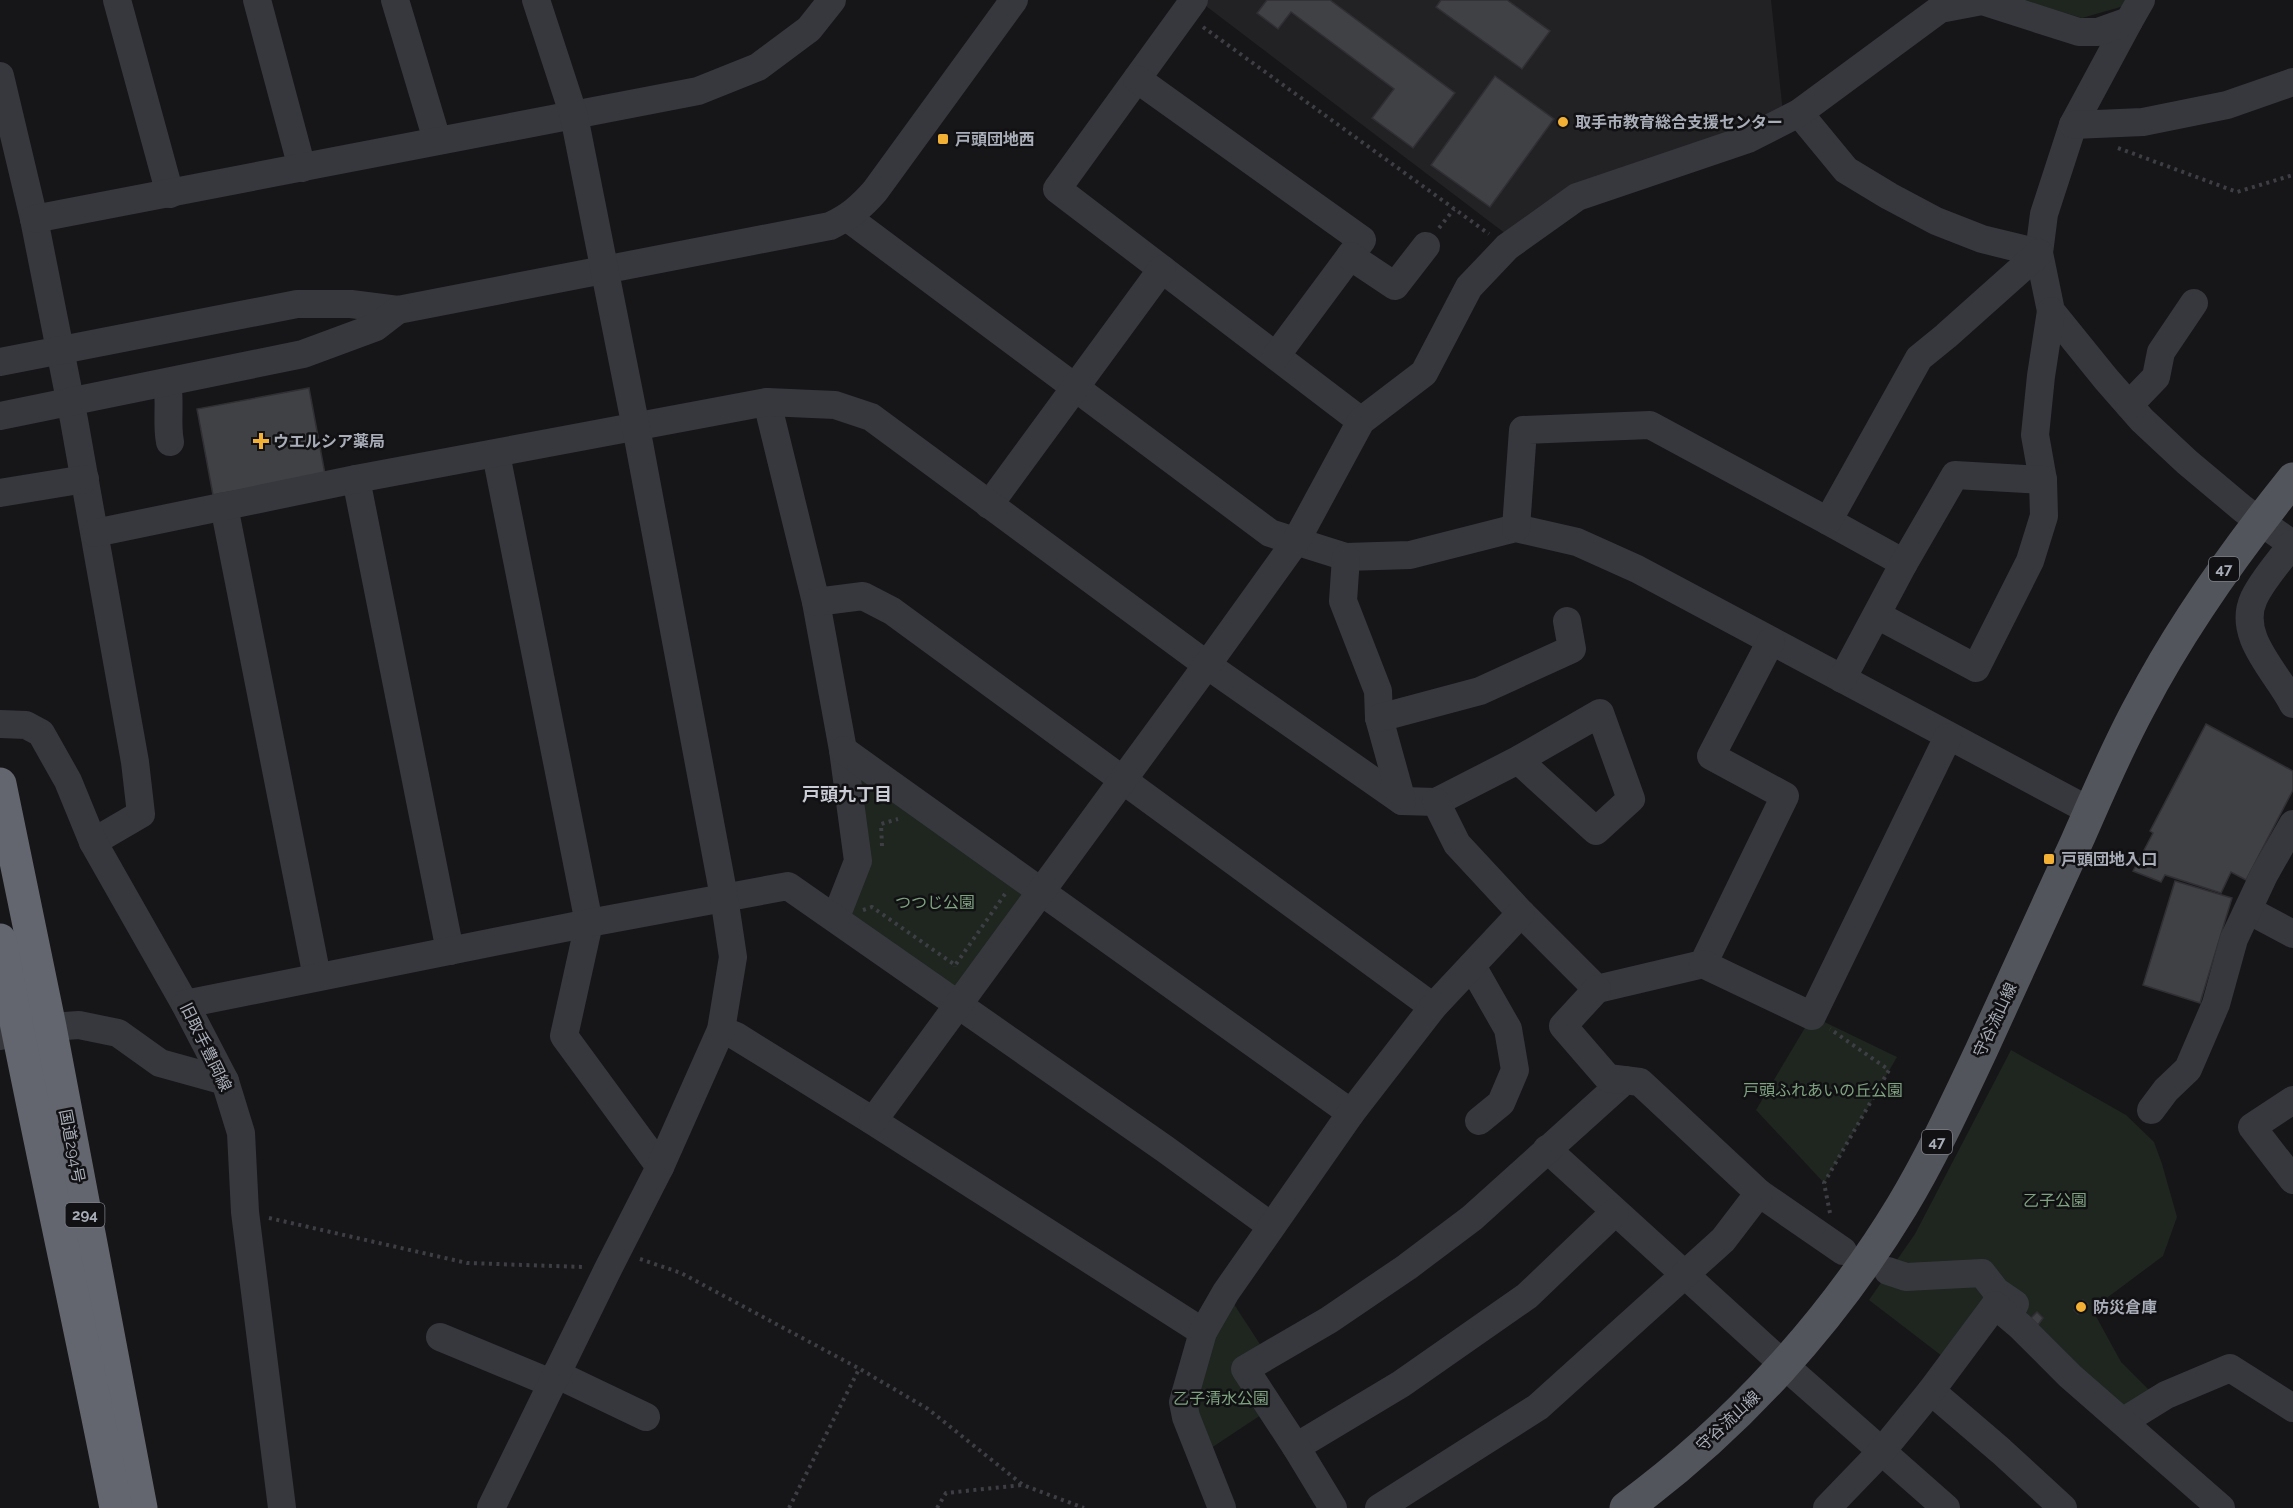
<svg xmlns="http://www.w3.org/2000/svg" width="2293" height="1508" font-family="Raleway,'Noto Sans JP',sans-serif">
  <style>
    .built { fill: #222225 }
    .green { fill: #1e261f }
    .building { fill: #404145; stroke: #303034; stroke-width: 1.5 }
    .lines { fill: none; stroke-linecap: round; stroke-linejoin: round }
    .path { stroke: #3d3f44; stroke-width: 4; stroke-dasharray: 3 4.5; stroke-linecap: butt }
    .minor { stroke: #37383d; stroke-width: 28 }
    .major { stroke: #53555c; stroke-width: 33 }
    .highway { stroke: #63666e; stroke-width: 33 }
    .poi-dot { fill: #f2b134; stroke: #111113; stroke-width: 2 }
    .labels { text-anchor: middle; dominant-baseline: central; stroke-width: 5; stroke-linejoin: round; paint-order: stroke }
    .shield { fill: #111113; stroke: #7b7e86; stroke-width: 1.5 }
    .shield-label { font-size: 15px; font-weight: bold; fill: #a8adb8 }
    .poi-label { font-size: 16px; font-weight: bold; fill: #a8adb8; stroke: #111113; text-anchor: start }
    .park-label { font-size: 16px; fill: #7fa381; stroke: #111113 }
    .street-label { font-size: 16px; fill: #a8adb8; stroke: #111113 }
    .neighbourhood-label { font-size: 18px; font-weight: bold; fill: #c9ccd4; stroke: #111113 }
  </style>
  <rect width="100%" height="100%" fill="#161618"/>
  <path class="built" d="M1204 0H1771L1783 113 1506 234 1202 3Z"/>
  <g class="green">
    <path d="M2022 0H2127L2124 6 2082 18Z"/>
    <path d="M843 750 1041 891 958 1004 836 917 858 861Z"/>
    <path d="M1812 1016 1897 1057 1824 1183 1756 1110Z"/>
    <path d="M2011 1050 2126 1115 2154 1142 2162 1164 2177 1217 2163 1256 2092 1309 2121 1362 2150 1391 2126 1410 1990 1292 1942 1356 1869 1300 1915 1234Z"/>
    <path d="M1226 1292 1267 1355 1245 1370 1270 1409 1202 1454 1186 1417Z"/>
  </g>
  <g class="building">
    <path d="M1267 0H1330L1455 93 1413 148 1372 118 1394 89 1291 12 1278 29 1257 13Z"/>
    <path d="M1441 0H1507L1550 31 1522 69 1436 7Z"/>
    <path d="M1495 76 1554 119 1490 207 1431 165Z"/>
    <path d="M309 388 325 474 213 495 197 409Z"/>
    <path d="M2206 724 2293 771V790L2246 880 2231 872 2221 893 2165 875 2161 882 2133 871 2153 833 2150 831Z"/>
    <path d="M2175 881 2232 898 2200 1003 2143 985Z"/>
    <path d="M2083 1300 2088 1304 2078 1314 2074 1310Z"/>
    <path d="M2037 1312 2043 1318 2038 1325 2031 1318Z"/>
  </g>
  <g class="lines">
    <g class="path">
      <path d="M1203 27 1489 234"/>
      <path d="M2118 148 2237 192 2293 175"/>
      <path d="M1439 228 1454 209"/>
      <path d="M882 846 881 824 898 819"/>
      <path d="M863 910 872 907 955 965V967"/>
      <path d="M956 964 1005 894"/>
      <path d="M1830 1213 1824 1183 1889 1070 1830 1029"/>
      <path d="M269 1218 467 1263 583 1267"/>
      <path d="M640 1259 681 1273 860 1369 928 1409 1023 1485 1084 1508"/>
      <path d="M789 1508 859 1369"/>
      <path d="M937 1508 946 1493 1022 1485"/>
    </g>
    <g class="minor">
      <path d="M117 0 170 194"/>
      <path d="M257 0 302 168"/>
      <path d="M395 0 437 140"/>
      <path d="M1194 0 1057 189 1361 421"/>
      <path d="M2129 21 2073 125 2044 214 2039 253 2051 311 2106 379 2142 420 2187 462 2243 509 2292 544 2293 542"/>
      <path d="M0 76 34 219 74 420 135 762 141 814 93 842"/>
      <path d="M1137 79 1362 240 1276 356"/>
      <path d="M1799 113 1846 170 1889 196 1936 221 1982 239 2039 253"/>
      <path d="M2073 125 2143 122 2227 105 2293 82"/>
      <path d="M848 218 1270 533 1346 557 1410 555 1516 528 1577 542 1637 569 2090 811"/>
      <path d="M34 219 698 91 758 67 809 29 832 0"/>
      <path d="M1350 256 1395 286 1426 246"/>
      <path d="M0 362 297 304H351L398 310 830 226C849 217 861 207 875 191L1014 0"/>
      <path d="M167 383C171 403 166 422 170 442"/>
      <path d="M767 402 816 602 843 750 858 861 836 917"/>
      <path d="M2129 405 2156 377 2161 352 2194 303"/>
      <path d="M0 416 303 354 376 327 398 310"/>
      <path d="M496 454 589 923 564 1036 660 1167"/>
      <path d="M356 479 450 951"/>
      <path d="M2043 480 2035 435 2041 376 2051 311"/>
      <path d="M0 493 85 479"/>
      <path d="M989 505 1162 269"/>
      <path d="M224 506 317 977"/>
      <path d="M1828 521 1904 563"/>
      <path d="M1516 528 1523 430 1650 425 1828 521 1919 358 1946 336 2039 253"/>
      <path d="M95 533 356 479 767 402 835 405 871 417 1207 665 1402 801 1436 802 1518 760 1600 713 1631 799 1596 831 1518 760"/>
      <path d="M2292 544C2280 561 2263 579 2254 598 2236 636 2277 672 2293 704"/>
      <path d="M1346 557 1343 601 1378 691 1379 718 1402 801"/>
      <path d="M816 602 863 596 892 611 1433 1007"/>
      <path d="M1842 679 1904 563 1955 475 2043 480 2044 516 2030 561 1976 668 1877 615"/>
      <path d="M1379 718 1480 691 1572 649 1567 621"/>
      <path d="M0 724 26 725 41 733 68 781 93 842 185 1004 225 1081 241 1133 245 1212 282 1508"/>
      <path d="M843 750 1351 1113"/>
      <path d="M1436 802 1457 844 1521 913 1597 989 1703 964 1785 796 1711 756 1771 641"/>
      <path d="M2248 910 2293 934"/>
      <path d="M1703 964 1812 1016 1948 737"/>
      <path d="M1472 966 1508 1029 1515 1070 1501 1103 1479 1121"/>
      <path d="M185 1004 589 923 788 886 1165 1149 1271 1226"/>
      <path d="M721 1030 736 1036 873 1121 1203 1332"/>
      <path d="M0 1036 50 1027 79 1025 118 1033 160 1063 225 1081"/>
      <path d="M2293 1100 2252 1127 2293 1180"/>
      <path d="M2151 1110 2166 1090 2188 1069 2216 1004 2234 939 2264 875 2293 824"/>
      <path d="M873 1121 1207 665 1296 541 1361 421 1424 373 1469 287 1507 247 1577 197 1748 139 1799 113 1940 9 1982 1 2079 32H2098L2129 21 2141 0"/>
      <path d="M1547 1149 1784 1365 1946 1508"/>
      <path d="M1759 1193 1843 1251"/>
      <path d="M1888 1271 1906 1277 1982 1273 1996 1291 2015 1304 2011 1310"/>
      <path d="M440 1337 551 1383"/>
      <path d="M556 1374 646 1417"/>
      <path d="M1931 1391 2001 1451 2063 1508"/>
      <path d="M2124 1421 2166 1395 2230 1368 2293 1408"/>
      <path d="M1296 1447 1401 1384 1527 1296 1615 1212"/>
      <path d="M491 1508 607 1271 660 1167 721 1030 733 957 724 897 639 443 574 116 536 0"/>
      <path d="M1222 1508 1186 1417 1183 1402 1203 1332 1226 1292 1351 1113 1433 1007 1521 913"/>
      <path d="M1333 1508 1296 1447 1245 1369 1329 1320 1407 1267 1472 1218 1625 1080"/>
      <path d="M1379 1508 1538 1407 1723 1240 1759 1193 1640 1082 1608 1078 1563 1026 1597 989"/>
      <path d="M1827 1508 1882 1451 1931 1391 1995 1305 2020 1326 2070 1376 2221 1508"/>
    </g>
    <path class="major" d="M1626 1508C1736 1427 1831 1323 1902 1206 1932 1156 1956 1104 1981 1051 2013 981 2045 911 2077 841 2097 796 2116 750 2140 706 2182 625 2236 550 2293 479"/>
    <g class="highway">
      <path d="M0 784 50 1027 141 1508"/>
      <path d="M0 940C36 1130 79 1318 116 1508"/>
    </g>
  </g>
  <g class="poi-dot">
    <circle cx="1563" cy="122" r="6"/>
    <rect x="937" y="133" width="12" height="12" rx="3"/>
    <path d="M258 432h6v6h6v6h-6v6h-6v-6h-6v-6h6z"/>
    <rect x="2043" y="853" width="12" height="12" rx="3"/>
    <circle cx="2081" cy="1307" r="6"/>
  </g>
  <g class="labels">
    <g class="shield">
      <rect x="2209" y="557" width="30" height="24" rx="4.5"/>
      <rect x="1922" y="1130" width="30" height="24" rx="4.5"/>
      <rect x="65.5" y="1203" width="39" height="24" rx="4.5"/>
    </g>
    <g class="shield-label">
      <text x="2224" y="569">47</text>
      <text x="1937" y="1142">47</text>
      <text x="85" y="1215">294</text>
    </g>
    <g class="poi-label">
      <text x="1575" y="122">取手市教育総合支援センター</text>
      <text x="955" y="139">戸頭団地西</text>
      <text x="273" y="441">ウエルシア薬局</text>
      <text x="2061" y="859">戸頭団地入口</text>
      <text x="2093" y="1307">防災倉庫</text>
    </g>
    <g class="park-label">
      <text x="935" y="902">つつじ公園</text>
      <text x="1823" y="1090">戸頭ふれあいの丘公園</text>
      <text x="2055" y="1200">乙子公園</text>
      <text x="1221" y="1398">乙子清水公園</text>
    </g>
    <g class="street-label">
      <text transform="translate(1995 1020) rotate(-65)">守谷流山線</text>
      <text transform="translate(206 1047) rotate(64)">旧取手豊岡線</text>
      <text transform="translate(72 1146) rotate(79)">国道294号</text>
      <text transform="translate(1728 1421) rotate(-43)">守谷流山線</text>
    </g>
    <g class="neighbourhood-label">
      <text x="847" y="794">戸頭九丁目</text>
    </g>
  </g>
</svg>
